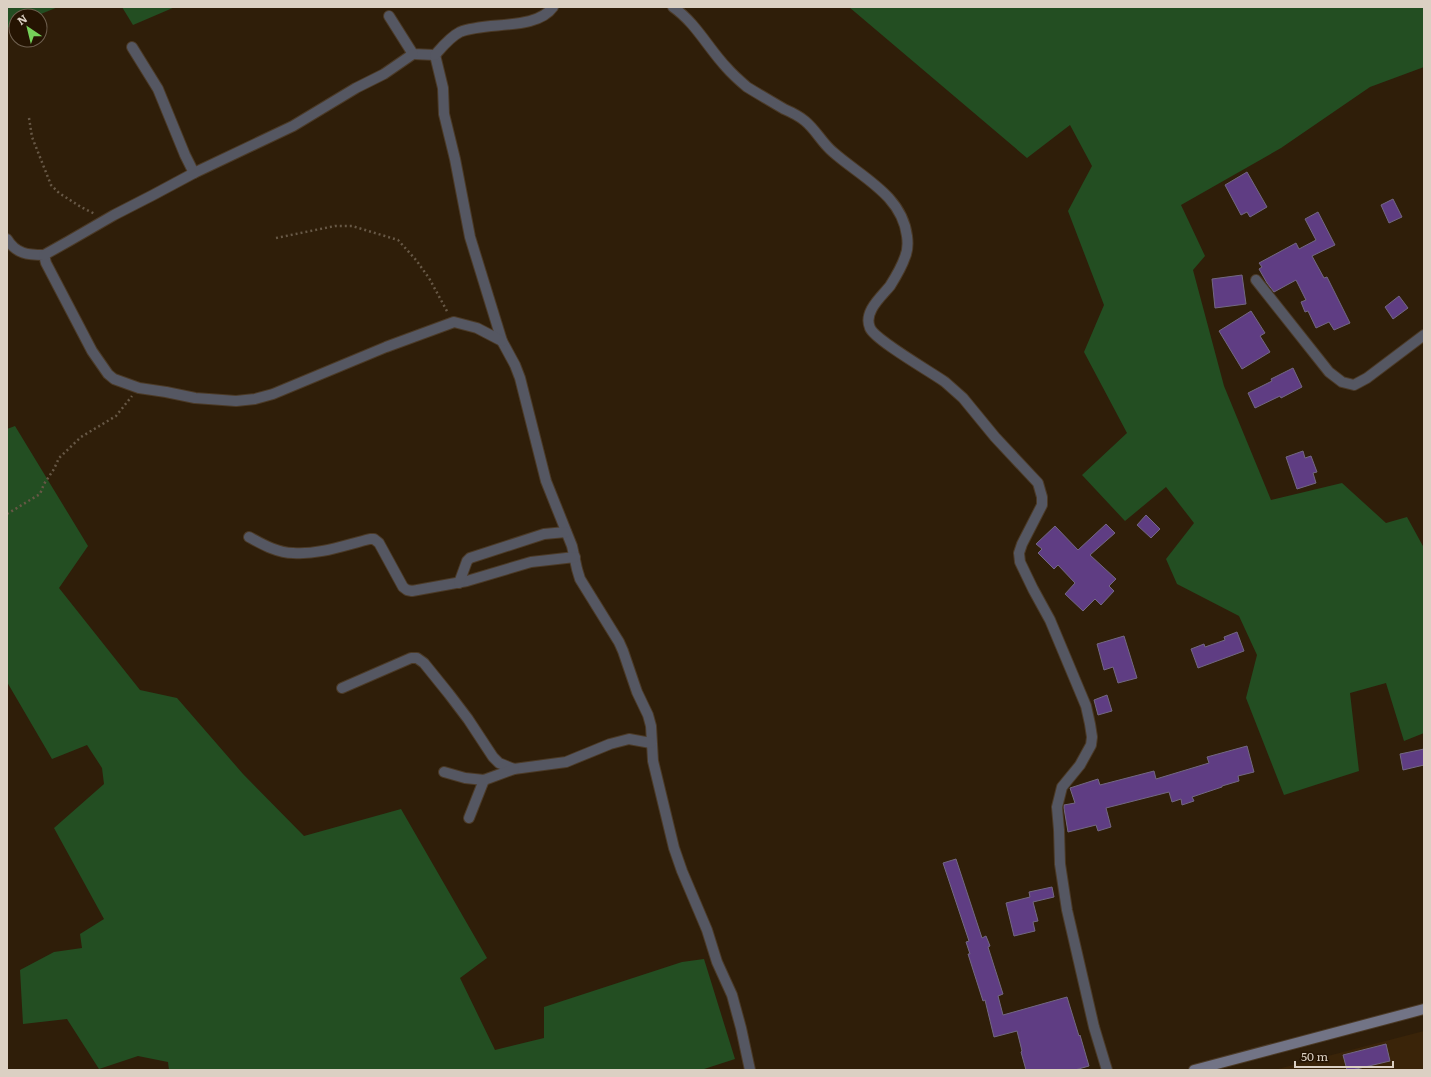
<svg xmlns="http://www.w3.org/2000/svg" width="1431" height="1077" font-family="Literata,serif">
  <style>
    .built { fill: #3a2409 }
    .green { fill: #234e22 }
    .building { fill: #5f3d83; stroke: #736882 }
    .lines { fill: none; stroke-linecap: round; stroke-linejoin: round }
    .street-casing { stroke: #4b3a27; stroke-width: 12 }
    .secondary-casing { stroke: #4b3a27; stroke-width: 12 }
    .path { stroke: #675846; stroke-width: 2.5; stroke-dasharray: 2 3; stroke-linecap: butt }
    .street { stroke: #555762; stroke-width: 10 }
    .secondary { stroke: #727486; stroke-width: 10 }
  </style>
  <rect width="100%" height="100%" fill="#2f1e09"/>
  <path class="built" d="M1424 1031V1070H1274Z"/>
  <g class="green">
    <path d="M7 7H58L36 16H16V24L7 28Z"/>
    <path d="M122 7H175L133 25Z"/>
    <path d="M849 7H1424V67L1370 87 1281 148 1181 205 1205 256 1193 270 1224 386 1271 500 1342 483 1386 523 1407 517 1424 548V733L1404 741 1386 683 1350 693 1359 771 1284 795 1246 698 1257 655 1239 616 1177 584 1166 559 1194 523 1166 487 1125 521 1082 475 1127 433 1084 352 1104 305 1068 211 1092 166 1070 125 1027 158Z"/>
    <path d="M15 426 88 546 59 588 140 690 177 698 243 774 304 836 401 809 487 958 460 978 495 1050 544 1038V1007L682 962 704 959 735 1059 701 1070H169L168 1062 138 1056 99 1069 67 1019 23 1024 20 970 54 952 82 948 80 934 104 919 54 828 104 784 102 768 87 745 52 759 7 682V429Z"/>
  </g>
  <g class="building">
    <path d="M1247 172 1267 207 1250 217 1247 212 1241 215 1225 185Z"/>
    <path d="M1393 199 1402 217 1389 223 1381 205Z"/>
    <path d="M1318 212 1335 245 1312 256 1324 278 1327 277 1350 323 1334 330 1329 322 1316 328 1308 311 1305 312 1301 302 1306 300 1296 280 1274 292 1267 283 1259 269 1262 267 1259 263 1296 243 1299 249 1316 240 1305 219Z"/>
    <path d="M1242 275 1246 304 1215 308 1212 279Z"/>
    <path d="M1399 296 1408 308 1393 319 1385 307Z"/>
    <path d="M1251 311 1265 333 1260 336 1270 352 1242 369 1219 331Z"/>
    <path d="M1293 368 1302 387 1281 398 1280 396 1255 408 1248 393 1272 381 1271 379Z"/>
    <path d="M1303 451 1305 458 1311 456 1317 472 1313 473 1316 483 1297 489 1286 457Z"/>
    <path d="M1146 515 1160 529 1151 538 1137 525Z"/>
    <path d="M1106 524 1115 533 1090 555 1116 579 1109 586 1114 591 1101 605 1095 599 1083 611 1065 594 1075 583 1058 565 1054 569 1038 553 1042 549 1036 544 1055 526 1078 550Z"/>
    <path d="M1237 632 1244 651 1198 668 1191 649 1204 644 1205 647 1225 640 1224 637Z"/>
    <path d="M1124 636 1137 678 1118 683 1113 667 1104 670 1097 644Z"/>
    <path d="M1107 695 1112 711 1098 715 1094 700Z"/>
    <path d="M1247 746 1254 772 1238 776 1239 781 1222 786V787L1192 797 1194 801 1182 805 1181 799 1172 802 1169 792 1106 808 1111 827 1098 831 1096 825 1068 832 1064 808V805L1075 803 1070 788 1098 779 1100 785 1154 771 1156 779 1209 763 1207 757Z"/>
    <path d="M1424 749V765L1403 770 1400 754Z"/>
    <path d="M956 859 982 938 986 936 990 946 988 947 1003 994 998 996 1003 1015 1067 997 1079 1036 1080 1035 1089 1066 1075 1070H1026L1021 1052 1022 1051 1017 1031 994 1037 985 1000 983 1001 968 954H970L966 942 969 941 943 863Z"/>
    <path d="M1052 887 1054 897 1033 902 1038 921 1033 922 1035 931 1014 936 1006 903 1030 897 1029 892Z"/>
    <path d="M1386 1044 1390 1061 1352 1070H1347L1343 1055Z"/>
  </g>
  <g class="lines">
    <defs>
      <g id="street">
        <path d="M673 7C696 23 708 48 727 68 733 75 740 81 747 87 760 95 772 102 784 109 791 112 799 116 805 121 816 130 822 143 833 152 861 177 902 195 907 236 908 243 908 250 905 257 902 266 895 278 890 286 881 297 863 312 870 328 875 340 931 372 945 382L963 398 995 437 1038 483 1042 497V505L1022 544 1019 553 1020 562 1033 589 1050 620 1086 706 1090 724 1092 737 1091 745 1080 765 1062 787 1057 807 1059 830 1060 864 1067 910 1094 1027 1107 1070"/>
        <path d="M389 16 413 54 435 55"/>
        <path d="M132 47 158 89 185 155 194 173"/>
        <path d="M435 55 443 88 444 114 455 159 470 237 502 341 515 365 520 378 546 481 572 546 577 569 580 579 619 642 623 651 637 692 648 715 651 726 653 761 674 848 682 871 707 930 717 962 732 995 741 1028 750 1070"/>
        <path d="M435 55C442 47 450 37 460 32 486 21 536 31 553 7"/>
        <path d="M7 239C16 254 28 255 44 255L46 263 92 351 108 374 114 379 139 388 166 392 195 398 236 401 255 399 273 394 386 347 454 322 477 328 502 341"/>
        <path d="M44 255 69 241 114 215 153 195 194 173 293 126 356 88 384 74 413 54"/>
        <path d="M1256 280 1329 372 1342 382 1354 385 1367 378 1424 335"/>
        <path d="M249 537C262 544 277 553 293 553 319 555 345 545 370 539H374L379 543 403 587 407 590 412 591 467 581 531 562 575 557"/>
        <path d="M459 583 467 561 470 558 544 534 566 532"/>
        <path d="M342 688 411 658H417L424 663 449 694 468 719 493 757 499 763 514 769 566 762 610 744 629 739 651 743"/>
        <path d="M444 772 465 778 484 780 514 769"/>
        <path d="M469 818 484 780"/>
      </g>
      <path id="secondary" d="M1194 1070 1424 1009"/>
    </defs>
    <use href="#street" class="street-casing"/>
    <use href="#secondary" class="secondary-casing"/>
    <g class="path">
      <path d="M29 118 32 137 51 185 59 193 81 207 95 214"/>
      <path d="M276 238 335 226H352L398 240 416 260 429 278 448 313"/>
      <path d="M7 514 40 494 44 484 54 469 59 458 81 437 116 416 132 396"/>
    </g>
    <use href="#street" class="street"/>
    <use href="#secondary" class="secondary"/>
  </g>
  <rect width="1431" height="1077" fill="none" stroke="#dbd0c3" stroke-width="16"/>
  <g transform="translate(28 28) rotate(325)"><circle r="19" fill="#251402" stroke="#6e5f4f"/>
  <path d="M0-3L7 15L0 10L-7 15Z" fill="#76d25a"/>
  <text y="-6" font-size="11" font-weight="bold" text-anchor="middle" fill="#dbd0c3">N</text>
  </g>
  <path d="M1295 1061v6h98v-6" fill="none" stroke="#dbd0c3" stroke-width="2"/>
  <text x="1301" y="1061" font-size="12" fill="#dbd0c3" stroke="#251402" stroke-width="3" paint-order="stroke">50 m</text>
</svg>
